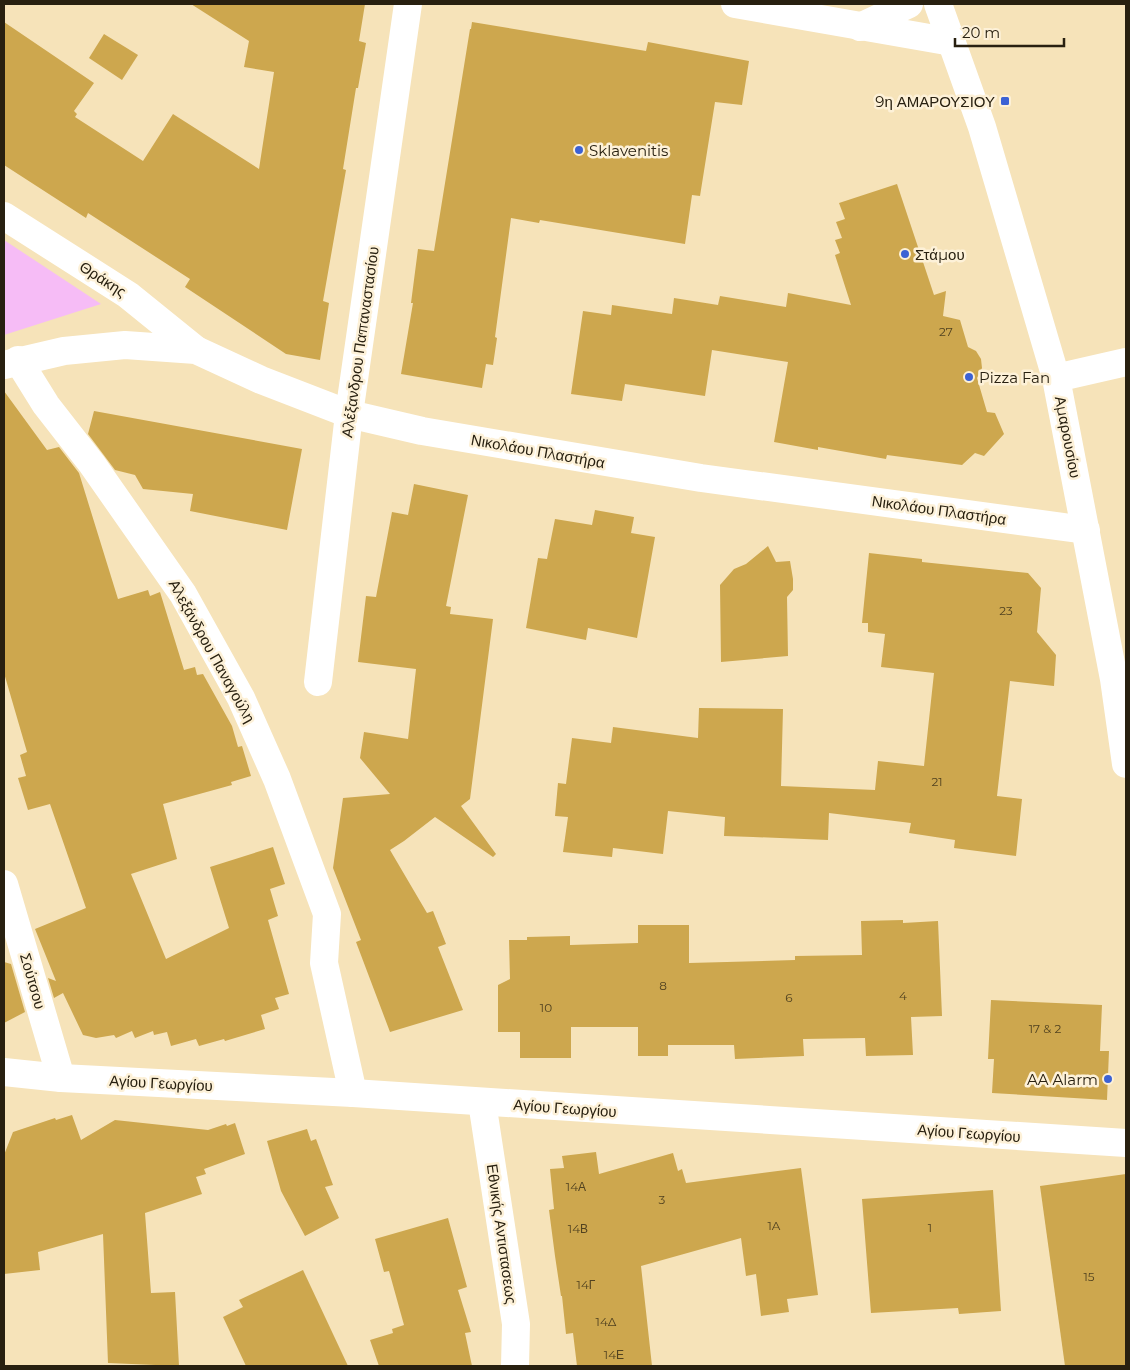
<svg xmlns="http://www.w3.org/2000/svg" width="1130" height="1370" font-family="Montserrat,sans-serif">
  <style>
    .green { fill: #f6bcf6 }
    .building { fill: #cda74e }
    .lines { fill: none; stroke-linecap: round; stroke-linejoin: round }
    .minor { stroke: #fff; stroke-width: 28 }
    .secondary { stroke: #fff; stroke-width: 28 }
    .poi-dot { fill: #3c62d4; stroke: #fdf1d8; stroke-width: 2 }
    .labels { text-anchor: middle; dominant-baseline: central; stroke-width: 5; stroke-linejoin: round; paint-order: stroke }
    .number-label { font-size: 12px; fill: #514220 }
    .poi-label { font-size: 15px; fill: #282010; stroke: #fdf1d8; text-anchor: start }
    .street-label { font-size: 15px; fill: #282010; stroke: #fdf1d8 }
  </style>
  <rect width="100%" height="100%" fill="#f6e3b9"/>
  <path class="green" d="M4 240 101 304 4 335Z"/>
  <g class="building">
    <path d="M191 4H365L359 41 366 43 358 88H356L343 169 346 170 323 301 329 303 320 360 286 354 185 287 190 279 88 213 86 218 4 165V22L94 83 74 111 77 114 75 117 143 161 173 114 259 169 274 72 244 67 249 41Z"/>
    <path d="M472 22 646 51 648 42 749 61 742 105 715 102 700 196 692 195 685 244 540 220 539 223 511 218 495 337 497 338 493 365 486 364 482 388 401 374 413 303H411L418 249 434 251 470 29H471Z"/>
    <path d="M104 34 138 55 122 80 89 58Z"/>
    <path d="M897 184 934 295 946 291 943 316 960 320 968 347 976 351 981 359 982 368 977 378 987 412 995 413 1004 434 984 456 975 453 962 465 887 455 886 459 818 447V450L774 442 788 362 712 350 705 396 625 384 622 401 571 394 583 311 611 315 612 305 672 314 674 298 718 305 720 296 786 307 788 293 851 305 835 255 840 253 835 240 842 238 836 222 845 219 839 203Z"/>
    <path d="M4 391 47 450 59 447 79 473 118 599 148 590 150 596 160 592 184 670 195 667 197 675 203 674 232 726 238 747 242 746 251 776 231 782 232 785 163 804 177 859 131 874 166 959 229 928 210 867 273 847 285 884 270 889 278 916 268 920 289 994 275 998 279 1009 261 1015 265 1029 225 1041 224 1039 199 1046 196 1039 171 1046 167 1032 154 1035 153 1031 135 1038 132 1031 116 1038 114 1035 96 1038 83 1035 63 993 54 998 48 978 56 981 35 929 86 908 50 804 28 810 18 778 26 776 20 755 27 752 4 673Z"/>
    <path d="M94 411 302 449 287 530 190 511 193 494 143 489 135 475 115 470 88 434Z"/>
    <path d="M414 484 468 495 446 606 451 607 450 614 493 619 470 799 461 806 496 854 493 857 435 817 404 841 390 850 427 913 433 911 446 944 438 947 463 1010 390 1032 356 942 361 940 333 868 343 798 390 794 360 758 364 732 408 739 416 669 358 662 366 596 376 597 392 512 408 515Z"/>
    <path d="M595 510 634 517 631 533 655 537 637 638 588 628 586 640 526 628 538 558 547 559 555 519 592 525Z"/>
    <path d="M768 546 776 562 790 561 793 579V590L787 597 788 656 721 662 720 585 734 569 746 564Z"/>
    <path d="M869 553 922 559V562L1028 573 1041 588 1037 632 1056 655 1054 686 1010 681 997 796 1022 799 1016 856 954 848 955 840 909 833 911 823 829 813 828 840 753 837 724 836 725 817 668 811 663 854 613 848 612 857 563 852 568 817 555 816 558 783 566 784 572 738 611 743 613 727 698 738 699 708 783 709 781 786 875 790 878 761 924 766 934 673 881 667 885 634 868 632V623H862Z"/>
    <path d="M903 920V923L938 921 942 1016 911 1017 913 1055 866 1056 865 1038 803 1039 804 1056 735 1059 734 1045H668V1056H638V1027H571V1058H520V1032H498V985L510 979 509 940H527V937L570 936V945L638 943V925H689V963L795 960V956L862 955 861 921Z"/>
    <path d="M4 962 11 964 25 1012 4 1023Z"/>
    <path d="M991 1000 1102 1005 1100 1051H1109L1107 1100 992 1093 994 1059H988Z"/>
    <path d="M72 1115 81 1140 115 1120 208 1130 226 1124 227 1126 235 1123 245 1154 204 1169 206 1174 196 1177 202 1194 145 1213 151 1293 175 1292 179 1366 108 1363 103 1234 38 1252 40 1270 4 1274V1155L13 1132 55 1118 56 1120Z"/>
    <path d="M307 1129 311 1141 316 1139 333 1185 325 1187 339 1218 305 1236 281 1191 267 1141Z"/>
    <path d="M596 1152 599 1174 673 1153 678 1171 682 1169 686 1183 801 1168 818 1295 787 1299 789 1312 761 1316 756 1274 746 1276 741 1238 641 1266 652 1366H577L573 1333 566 1334 562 1296H561L555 1256 549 1210 554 1209 550 1169 564 1168 562 1156Z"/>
    <path d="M1126 1174V1366H1065L1040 1186Z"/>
    <path d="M993 1190 1001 1311 959 1314 958 1308 871 1313 862 1199Z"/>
    <path d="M448 1218 467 1287 458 1290 471 1332 465 1333 472 1366H379L370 1340 393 1333 392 1329 404 1325 389 1271 384 1272 375 1239Z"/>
    <path d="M303 1270 348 1366H246L223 1317 243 1307 239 1300Z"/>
  </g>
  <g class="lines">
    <g class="minor">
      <path d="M735 4 952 42"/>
      <path d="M860 27 909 4"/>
      <path d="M4 216 128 295 196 350"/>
      <path d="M18 360 46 405 92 464 183 594 241 698 277 779 327 914 324 963 353 1093"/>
      <path d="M4 365 64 351 125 345 196 350 261 380 349 414 422 431 701 478 1086 530"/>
      <path d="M1056 378 1126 362"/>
      <path d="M318 682 349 414 408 4"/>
      <path d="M4 884 61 1078"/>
      <path d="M4 1072 61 1078 353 1093 1126 1143"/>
      <path d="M482 1102 516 1324 515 1366"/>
    </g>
    <path class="secondary" d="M938 4 982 127 1056 378 1114 679 1126 764"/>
  </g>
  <g class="poi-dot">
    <rect x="1000" y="96" width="10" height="10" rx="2.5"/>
    <circle cx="579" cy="150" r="5"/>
    <circle cx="905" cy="254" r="5"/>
    <circle cx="969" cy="377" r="5"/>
    <circle cx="1108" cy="1079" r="5"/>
  </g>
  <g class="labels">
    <g class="number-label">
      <text x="946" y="331">27</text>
      <text x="1006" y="610">23</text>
      <text x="937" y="781">21</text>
      <text x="663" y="985">8</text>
      <text x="903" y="995">4</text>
      <text x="789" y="997">6</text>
      <text x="546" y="1007">10</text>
      <text x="1045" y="1028">17 &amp; 2</text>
      <text x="576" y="1186">14Α</text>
      <text x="662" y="1199">3</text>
      <text x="774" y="1225">1A</text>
      <text x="930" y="1227">1</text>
      <text x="578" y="1228">14Β</text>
      <text x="1089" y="1276">15</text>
      <text x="586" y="1284">14Γ</text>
      <text x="606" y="1321">14Δ</text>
      <text x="614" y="1354">14Ε</text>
    </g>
    <g class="poi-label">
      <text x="995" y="101" text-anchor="end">9η ΑΜΑΡΟΥΣΙΟΥ</text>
      <text x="589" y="150">Sklavenitis</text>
      <text x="915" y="254">Στάμου</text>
      <text x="979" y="377">Pizza Fan</text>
      <text x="1098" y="1079" text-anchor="end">AA Alarm</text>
    </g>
    <g class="street-label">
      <text transform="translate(103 279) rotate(33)">Θράκης</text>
      <text transform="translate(360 342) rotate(-82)">Αλέξανδρου Παπαναστασίου</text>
      <text transform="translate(1068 437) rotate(79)">Αμαρουσίου</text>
      <text transform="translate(538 451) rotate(10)">Νικολάου Πλαστήρα</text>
      <text transform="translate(939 510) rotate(8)">Νικολάου Πλαστήρα</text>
      <text transform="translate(212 651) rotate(61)">Αλεξάνδρου Παναγούλη</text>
      <text transform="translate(33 981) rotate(74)">Σούτσου</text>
      <text transform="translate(161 1083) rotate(3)">Αγίου Γεωργίου</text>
      <text transform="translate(565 1108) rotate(4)">Αγίου Γεωργίου</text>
      <text transform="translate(969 1133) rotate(4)">Αγίου Γεωργίου</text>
      <text transform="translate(502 1234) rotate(82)">Εθνικής Αντιστασεως</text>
    </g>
  </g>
  <rect width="1130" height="1370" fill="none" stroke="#282010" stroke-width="10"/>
  <path d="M955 38v8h109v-8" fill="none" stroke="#282010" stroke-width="2.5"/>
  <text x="962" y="38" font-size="15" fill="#282010" stroke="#fdf1d8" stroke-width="4" paint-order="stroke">20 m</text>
</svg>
